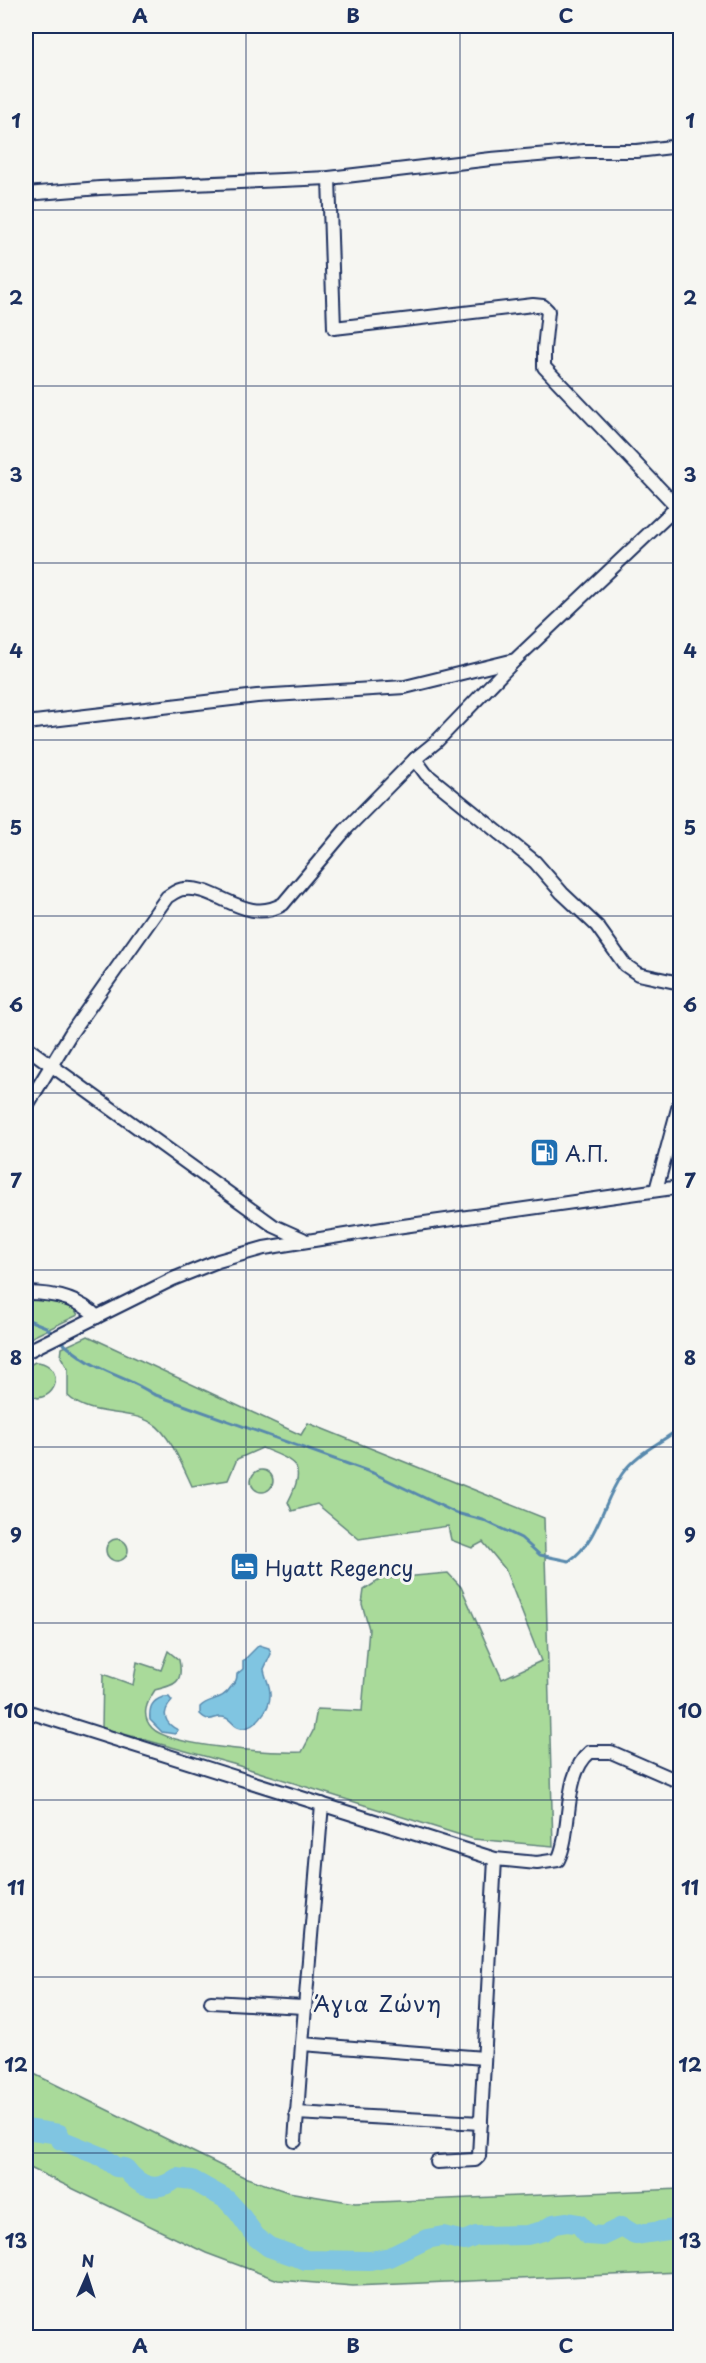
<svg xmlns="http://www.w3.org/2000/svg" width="706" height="2363" font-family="'Playpen Sans',sans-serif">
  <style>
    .green { fill: #a9da9a; stroke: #62847c; stroke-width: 1.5 }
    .water { fill: #80c5e1; stroke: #5889ad; stroke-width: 1.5 }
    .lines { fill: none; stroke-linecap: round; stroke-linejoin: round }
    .stream { stroke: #5889ad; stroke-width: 3 }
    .river { stroke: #80c5e1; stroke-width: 20 }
    .minor-casing { stroke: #1b2f5e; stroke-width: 16 }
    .minor { stroke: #f6f6f2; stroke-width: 12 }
    .grid { fill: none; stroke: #1b2f5e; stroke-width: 1.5; stroke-opacity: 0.55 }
    .labels { text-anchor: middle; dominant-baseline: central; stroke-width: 6; stroke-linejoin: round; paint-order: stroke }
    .poi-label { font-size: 21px; fill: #1b2f5e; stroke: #f6f6f2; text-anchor: start }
    .neighbourhood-label { font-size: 22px; letter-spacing: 1.5px; fill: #1b2f5e; stroke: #f6f6f2 }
    .neatline { fill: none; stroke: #1b2f5e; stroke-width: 2 }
    .grid-label { font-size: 20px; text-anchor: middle; font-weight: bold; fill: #1b2f5e }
  </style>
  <rect width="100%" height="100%" fill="#f6f6f2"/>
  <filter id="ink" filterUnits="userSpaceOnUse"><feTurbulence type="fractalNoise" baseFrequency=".0167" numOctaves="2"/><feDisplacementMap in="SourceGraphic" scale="12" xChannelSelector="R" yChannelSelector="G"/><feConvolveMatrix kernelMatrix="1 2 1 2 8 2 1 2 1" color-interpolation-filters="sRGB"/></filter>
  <g filter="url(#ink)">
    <g class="green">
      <path d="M26 1297 71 1303 78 1315 26 1340Z"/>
      <path d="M88 1336 301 1435 308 1423 544 1518 553 1846 473 1839 233 1764 102 1728 103 1674 133 1685 137 1662 161 1670 168 1651 179 1660C184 1683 175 1685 155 1690 147 1702 140 1715 152 1728 170 1747 274 1753 302 1752L313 1731 317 1709 362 1711 369 1629 362 1604 364 1590 381 1579 448 1573 461 1587 502 1679 541 1661 505 1569 483 1542 472 1548 451 1540 448 1526 359 1539 317 1504 292 1511 288 1502C307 1465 297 1462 262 1448L237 1459 228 1480 192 1486C184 1469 169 1432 152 1423 126 1408 91 1418 68 1396V1369L61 1357 62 1348Z"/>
      <path d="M35 1362C60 1362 63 1394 38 1398L26 1394V1367Z"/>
      <circle cx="262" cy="1481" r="11"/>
      <circle cx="117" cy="1550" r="11"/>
      <path d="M26 2070 244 2177 288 2192 355 2203 680 2189V2272L353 2286 278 2280 206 2253 26 2166Z"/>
    </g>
    <g class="water">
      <path d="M259 1645 269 1648 271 1654 264 1669C265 1678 271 1686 270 1696 270 1709 254 1730 241 1728 234 1728 232 1720 226 1718 215 1713 212 1726 200 1714V1707C209 1697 222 1702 231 1687 235 1682 237 1681 237 1674L243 1669V1661Z"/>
      <path d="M163 1697H169L172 1701C161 1713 164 1723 178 1730L175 1734 162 1732 150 1720C149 1708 151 1701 163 1697Z"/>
    </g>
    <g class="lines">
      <g class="stream">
        <path d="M26 1319 46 1327 54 1335"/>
        <path d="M59 1340C71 1350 84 1360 98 1367 117 1377 134 1381 153 1394L373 1473 456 1513 483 1520 521 1538 540 1555 569 1561C599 1540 602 1503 622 1474 636 1453 661 1443 680 1428"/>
      </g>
      <path class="river" d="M26 2129 59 2134 61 2140 103 2157 116 2167 125 2168C140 2188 157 2193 177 2178L192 2180 226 2199 238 2212 256 2237 269 2247 306 2260 370 2261 390 2257 427 2239 443 2236 464 2241 476 2236 527 2235 543 2231 554 2224 567 2222 579 2224 588 2235 603 2236 622 2227 635 2235 674 2229 680 2225"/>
      <defs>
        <g id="minor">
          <path d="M329 178 334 328 533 305 543 306 548 311 544 349V367L680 510"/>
          <path d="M26 194 100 188 329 178 491 159 584 151H637L680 146"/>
          <path d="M26 723 257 696 405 687 515 660 680 504"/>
          <path d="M415 759 426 774 535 862 562 893 597 926 625 965 638 974 680 983"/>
          <path d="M26 1047 274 1226 303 1239"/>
          <path d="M26 1107 71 1033 167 897C172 894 178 889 184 889 217 885 246 926 283 904L347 828 415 759 436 742 514 661"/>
          <path d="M656 1190 680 1101"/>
          <path d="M26 1293C51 1293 79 1298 97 1317"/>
          <path d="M26 1352 173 1279 218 1261 264 1248 389 1228 680 1187"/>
          <path d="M26 1711 495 1859 537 1863 558 1860C573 1830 562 1775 590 1752H611L680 1782"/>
          <path d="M322 1804 302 2044 484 2058"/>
          <path d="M211 2002 304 2007"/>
          <path d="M296 2113 481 2123"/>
          <path d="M295 2141 302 2044"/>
          <path d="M437 2162 475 2160 479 2156 495 1859"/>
        </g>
      </defs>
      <use href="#minor" class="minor-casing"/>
      <use href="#minor" class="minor"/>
    </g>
  </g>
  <path class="grid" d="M246 26V2338M460 26V2338M26 210H680M26 386H680M26 563H680M26 740H680M26 916H680M26 1093H680M26 1270H680M26 1447H680M26 1623H680M26 1800H680M26 1977H680M26 2153H680"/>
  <defs>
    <symbol id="fuel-square" viewBox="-11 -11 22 22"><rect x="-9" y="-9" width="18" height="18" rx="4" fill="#1f6fb2" stroke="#f6f6f2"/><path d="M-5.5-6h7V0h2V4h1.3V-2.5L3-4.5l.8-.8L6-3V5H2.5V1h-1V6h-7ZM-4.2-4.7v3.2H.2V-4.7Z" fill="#fff"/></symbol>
    <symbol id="hotel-square" viewBox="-11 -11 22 22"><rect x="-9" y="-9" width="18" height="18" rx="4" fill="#1f6fb2" stroke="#f6f6f2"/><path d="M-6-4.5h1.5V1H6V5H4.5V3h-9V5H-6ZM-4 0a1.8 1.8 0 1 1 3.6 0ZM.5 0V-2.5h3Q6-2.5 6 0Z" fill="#fff"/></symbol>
  </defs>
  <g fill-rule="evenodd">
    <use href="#fuel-square" x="528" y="1136" width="33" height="33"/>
    <use href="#hotel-square" x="228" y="1550" width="33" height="33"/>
  </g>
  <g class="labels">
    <g class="poi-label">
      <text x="565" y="1153">Α.Π.</text>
      <text x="265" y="1567">Hyatt Regency</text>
    </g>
    <g class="neighbourhood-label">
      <text x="378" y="2002">Άγια Ζώνη</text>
    </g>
  </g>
  <rect width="706" height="2363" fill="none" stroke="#f6f6f2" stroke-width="66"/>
  <g transform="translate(87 2276) rotate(3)" stroke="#f6f6f2" stroke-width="4.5" paint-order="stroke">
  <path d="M0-4.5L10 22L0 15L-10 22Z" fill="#1b2f5e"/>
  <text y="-9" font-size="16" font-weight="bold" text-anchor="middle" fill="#1b2f5e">N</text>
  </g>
  <rect x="33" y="33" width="640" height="2297" class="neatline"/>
  <g class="grid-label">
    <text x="140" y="23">A</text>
    <text x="353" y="23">B</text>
    <text x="566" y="23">C</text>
    <text x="16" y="128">1</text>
    <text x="690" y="128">1</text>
    <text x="16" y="305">2</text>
    <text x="690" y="305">2</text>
    <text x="16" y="482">3</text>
    <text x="690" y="482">3</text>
    <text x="16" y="658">4</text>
    <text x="690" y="658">4</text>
    <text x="16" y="835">5</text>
    <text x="690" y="835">5</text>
    <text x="16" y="1012">6</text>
    <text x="690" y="1012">6</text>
    <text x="16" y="1188">7</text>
    <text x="690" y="1188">7</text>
    <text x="16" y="1365">8</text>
    <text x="690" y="1365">8</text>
    <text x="16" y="1542">9</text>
    <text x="690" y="1542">9</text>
    <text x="16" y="1718">10</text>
    <text x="690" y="1718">10</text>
    <text x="16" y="1895">11</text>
    <text x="690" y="1895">11</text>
    <text x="16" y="2072">12</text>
    <text x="690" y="2072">12</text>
    <text x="16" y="2248">13</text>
    <text x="690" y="2248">13</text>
    <text x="140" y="2353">A</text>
    <text x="353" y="2353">B</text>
    <text x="566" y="2353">C</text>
  </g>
</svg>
